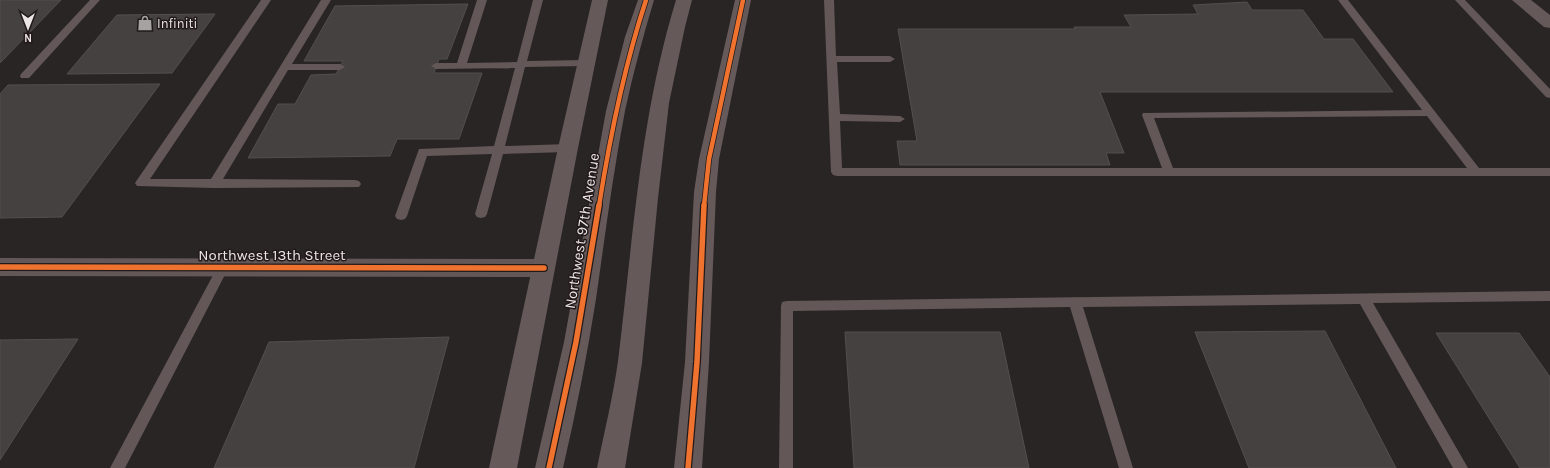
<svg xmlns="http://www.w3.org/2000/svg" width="1550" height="468" font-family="Karla,sans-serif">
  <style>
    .building { fill: #454141; stroke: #534f4f }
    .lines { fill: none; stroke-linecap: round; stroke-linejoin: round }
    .lane { fill: #635757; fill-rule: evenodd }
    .street { fill: #635757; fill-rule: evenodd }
    .secondary { fill: #655959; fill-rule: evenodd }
    .cycleway-far1-casing { stroke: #221a1a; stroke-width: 6 }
    .cycleway-casing { stroke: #221a1a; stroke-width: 8 }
    .cycleway-far1 { stroke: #ef722f; stroke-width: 4.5 }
    .cycleway { stroke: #ef722f; stroke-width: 5.5 }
    .labels { text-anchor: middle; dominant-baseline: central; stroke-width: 3; stroke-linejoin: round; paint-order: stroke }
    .far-poi-label { font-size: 13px; fill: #ebe5e5; stroke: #221a1a; text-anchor: start }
    .street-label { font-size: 15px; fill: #ebe5e5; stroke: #221a1a }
  </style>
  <rect width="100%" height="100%" fill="#292525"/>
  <g class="building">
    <path d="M0 0H61L0 63Z"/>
    <path d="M1247 2 1252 10H1303L1324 39H1353L1393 92H1100L1124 153H1106L1110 165H900L897 141H917L898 29H1075L1074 27H1131L1124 15 1198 14 1193 5Z"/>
    <path d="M468 4 447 59H439L434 73H482L459 139H397L390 156 248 158 278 104H295L311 75 336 74 343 61H304L335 6Z"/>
    <path d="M215 14 172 73 67 74 117 15Z"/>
    <path d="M160 84 62 217 0 218V94L8 85Z"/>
    <path d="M1325 331 1396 468H1249L1195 332Z"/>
    <path d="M845 332H1000L1029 468H854Z"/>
    <path d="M1436 333H1519L1550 377V468H1520Z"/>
    <path d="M449 337 414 468H214L269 342Z"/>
    <path d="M78 339 0 460V340Z"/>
  </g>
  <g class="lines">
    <g class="lane">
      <path d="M90 0H100L29 78H21L20 76 21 74Z"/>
      <path d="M261 0H271L150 179H211L321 0H331L292 64H340L345 67 340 70H288L223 179 355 180 359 181 361 184 359 187 214 188 137 186 135 183 137 180Z"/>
      <path d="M477 0H487L467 63 517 62 533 0H543L527 61 585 60 590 63 585 66 525 67 505 146 568 144 572 145 573 148 572 151 568 152 503 154 487 214 485 217 481 218 477 217 475 214 492 154 427 156 407 216 405 219 401 220 397 219 395 216 419 149 494 146 515 68 436 69 431 66 436 63H457Z"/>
      <path d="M824 0H834L836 56H890L895 59 890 62H837L840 114 900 116 905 119 900 122 840 121 842 168H1162L1142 115 1143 113 1422 110 1338 0H1348L1479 168H1550V176H837L833 175 831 172ZM1427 116 1467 168H1173L1154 118Z"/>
      <path d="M1455 0H1465L1550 89V98L1546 97Z"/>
      <path d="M223 262 227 264 229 267 125 468H110L219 264Z"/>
      <path d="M1550 291V301L1373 303 1468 468H1453L1360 304 1083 307 1133 468H1119L1070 307 793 311V468H779L781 306 782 302 787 301Z"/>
    </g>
    <path class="street" d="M0 258 544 259 552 262 555 268 552 274 544 277 0 276Z"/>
    <g class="secondary">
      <path d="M592 0H608L578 148 517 468H489L558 148Z"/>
      <path d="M638 0H654C643 37 633 73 625 111 613 173 605 236 596 299 587 356 576 412 563 468H535L564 342 606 111 625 37Z"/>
      <path d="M676 0H692L685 27 669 103 658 198 642 363 625 468H597C604 433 613 397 618 361 633 240 640 117 676 0Z"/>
      <path d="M735 0H751L719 159 716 192 709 362 702 468H674L685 362 694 192 699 159Z"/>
      <path d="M1512 0H1531L1550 15V28L1544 27Z"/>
    </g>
    <defs>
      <g id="cycleway-far1">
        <path d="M599 206C610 136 624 67 646 0"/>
        <path d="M704 206 709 159 743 0"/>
      </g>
      <g id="cycleway">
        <path d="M0 267 544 268"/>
        <path d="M549 468 576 342 599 205"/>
        <path d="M688 468 697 362 704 205"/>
      </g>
    </defs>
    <use href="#cycleway-far1" class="cycleway-far1-casing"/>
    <use href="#cycleway" class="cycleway-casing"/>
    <use href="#cycleway-far1" class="cycleway-far1"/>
    <use href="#cycleway" class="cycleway"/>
  </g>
  <defs>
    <symbol id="shop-bare" viewBox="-9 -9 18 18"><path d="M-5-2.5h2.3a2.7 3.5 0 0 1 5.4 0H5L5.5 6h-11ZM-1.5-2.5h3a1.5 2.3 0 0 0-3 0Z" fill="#a7a2a2" stroke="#221a1a" stroke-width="2.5" paint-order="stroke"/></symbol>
  </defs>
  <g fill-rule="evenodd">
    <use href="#shop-bare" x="134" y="12" width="22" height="22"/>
  </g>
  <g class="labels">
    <g class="far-poi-label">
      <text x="157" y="23">Infiniti</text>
    </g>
    <g class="street-label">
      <text transform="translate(582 231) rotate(-81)">Northwest 97th Avenue</text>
      <text x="272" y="255">Northwest 13th Street</text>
    </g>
  </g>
  <g transform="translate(28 28) rotate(180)" stroke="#221a1a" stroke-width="3" paint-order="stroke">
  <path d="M0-3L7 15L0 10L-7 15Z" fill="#ebe5e5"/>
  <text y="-6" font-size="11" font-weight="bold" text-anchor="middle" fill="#ebe5e5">N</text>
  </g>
</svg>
